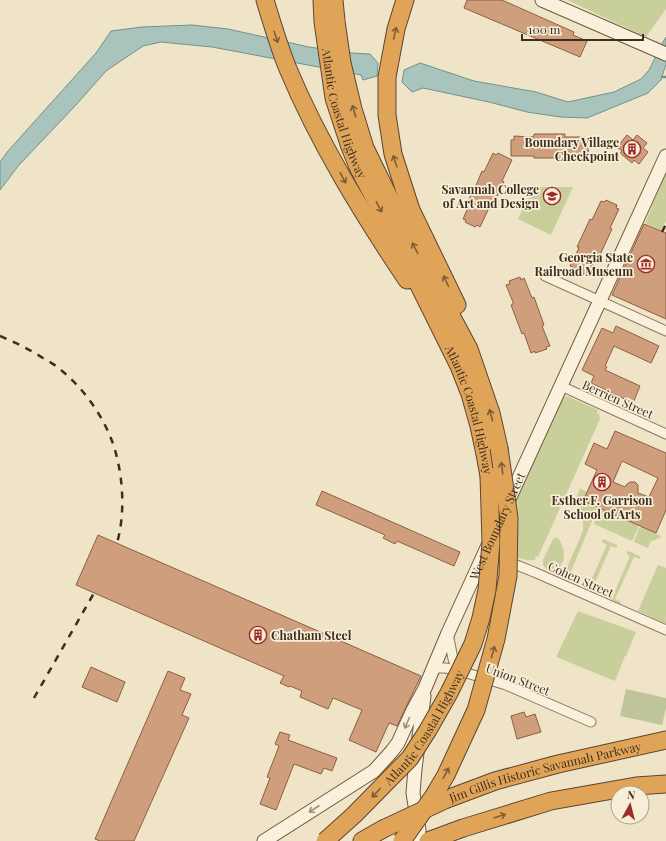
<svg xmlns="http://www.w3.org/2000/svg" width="666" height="841" font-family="'Playfair Display',serif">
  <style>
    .green { fill: #c9cf9b }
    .cemetery { fill: #bfc49a }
    .water { fill: #a9c4bc; stroke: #6f938a }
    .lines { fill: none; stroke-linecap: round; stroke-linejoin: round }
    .stream { stroke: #6f938a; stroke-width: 2.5 }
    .building { fill: #cf9f7d; stroke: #8d5f41; fill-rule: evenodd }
    .street-casing { stroke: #8d765c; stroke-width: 11 }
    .secondary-casing { stroke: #6f573f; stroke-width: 15 }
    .highway-casing { stroke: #5b4430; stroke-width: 19 }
    .street { stroke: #faf1dc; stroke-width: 9 }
    .secondary { stroke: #faf1dc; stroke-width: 13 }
    .highway { stroke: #e0a458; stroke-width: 17 }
    .rail { stroke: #3d2e20; stroke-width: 2.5; stroke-dasharray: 7 7; stroke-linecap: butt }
    .highway-bridge-casing { stroke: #5b4430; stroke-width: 19; stroke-linecap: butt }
    .highway-bridge { stroke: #e0a458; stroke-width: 17 }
    .oneway { stroke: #7e5d36 }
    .oneway2 { stroke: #9c907e }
    .labels { text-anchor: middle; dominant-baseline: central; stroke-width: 3.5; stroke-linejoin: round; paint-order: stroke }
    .street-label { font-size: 12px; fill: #3d2e20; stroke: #f7eed8 }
    .poi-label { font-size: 12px; font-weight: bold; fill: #3d2e20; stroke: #f7eed8; text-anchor: end }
  </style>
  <rect width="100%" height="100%" fill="#f0e4c8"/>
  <g class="green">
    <path d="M567 0H666V9L646 37Z"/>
    <path d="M666 172V221L661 230 645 223Z"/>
    <path d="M534 187H573L551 235 518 219Z"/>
    <path d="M565 396 569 397 596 409 598 411 597 412V414L599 413 600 419 538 557 536 556 535 557 536 559C529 562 524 559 516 557L517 512 516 494 561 399Z"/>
    <path d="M580 488 587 492 583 501 596 507V509H597L569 576H568L567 577 574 581V582C568 580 566 578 565 572L583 531V523L576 499Z"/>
    <path d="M601 508 637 525 638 528 632 541 594 524 599 510 600 511Z"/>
    <path d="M641 526 661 536 659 539 657 538 656 540H654L653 541H651L648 548 634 542 639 528H640Z"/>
    <path d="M555 537 559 539C561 543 564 549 564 555 565 566 551 578 543 565V560L553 539Z"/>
    <path d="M603 539 617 545V547L616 548 611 546 592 589 597 592V593L582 586V585L588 587 607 545 602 542Z"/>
    <path d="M629 551 641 557 640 559 634 557 615 599 621 602 620 604 606 597V596L612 598 630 556 627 554V552Z"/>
    <path d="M658 565 666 568V624L638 611Z"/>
    <path d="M578 611 636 632 628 651 627 655 625 656 615 681 556 657Z"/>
  </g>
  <path class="cemetery" d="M626 689 666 698V708L662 725 620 716Z"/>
  <g class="water">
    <path d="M192 25 228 29 309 47 352 53 370 54 378 63 377 76 363 80 361 75 212 47 161 42 143 46 106 71 76 105 19 165 0 190V162L8 151 96 53 111 31 142 27Z"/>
    <path d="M666 37V64L661 80 648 93 587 118 560 117 527 112 489 102 423 88 412 92 402 82 404 70 420 63 474 81 536 92 568 102 614 92 641 79 649 70 663 42Z"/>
  </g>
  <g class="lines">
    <path class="stream" d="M662 77H666"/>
  </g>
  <g class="building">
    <path d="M467 0H502L574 32 573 35 587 41 580 57 464 8Z"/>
    <path d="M534 134H565V137H586V140L589 141 588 153H586V156H565V158H534V156H511V140H514V136L532 137 534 136Z"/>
    <path d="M627 135 633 140 637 135 647 143 643 148 648 152 639 164 634 160 632 163 620 153 622 151 617 147Z"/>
    <path d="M493 153 496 155 498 153 512 160 502 181 504 182 491 209 489 208 480 227 477 225 475 227 465 222 466 220 463 219 470 203 471 200 469 199 477 183 482 171 484 172Z"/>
    <path d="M606 200 617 205 616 208 619 209 610 228 612 229 599 257 597 256 588 274 584 273 583 275 573 270 574 268 570 266 578 250 579 247H577L590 219 592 220 601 201 604 202Z"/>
    <path d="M644 224 666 233V319L612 295Z"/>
    <path d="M520 277 521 280 524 278 532 298 534 297 544 325 542 326 550 346 546 347 547 349 535 353V351L531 353 524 333 522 334 511 305 513 304V302L506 285 510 284 509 281Z"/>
    <path d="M616 326 659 346 651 363 614 346 605 366 607 367 605 370 640 386 633 403 591 383 594 376 582 370 602 328 613 333Z"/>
    <path d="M615 431 666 453V510L656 533 583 501 597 470 585 464 594 443 607 449ZM622 461 658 478 649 497 638 493V485L635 482H630L627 484 625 487 613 482Z"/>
    <path d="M322 491 460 552 454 566 397 541 395 544 383 538 385 535 316 505Z"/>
    <path d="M98 535 421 676 397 726 389 723 376 752 349 740 362 710 333 698 328 709 300 697 302 691 290 686 289 687 280 683 284 676 76 585Z"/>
    <path d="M91 667 125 682 117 702 82 687Z"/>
    <path d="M168 671 185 678 180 690 191 694 182 715 189 718 134 841H100L95 839Z"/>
    <path d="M524 712 526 717 535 714 541 732 517 739 511 716Z"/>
    <path d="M280 732 290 735 288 740 337 758 332 771 324 768 321 774 294 764 276 810 260 804 270 778 267 777 279 746 275 744Z"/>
  </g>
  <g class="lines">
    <defs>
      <g id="street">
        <path d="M545 276 666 331"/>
        <path d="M561 386 666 434"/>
        <path d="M487 553 534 572 666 630"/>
        <path d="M448 633 453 659 457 670"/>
        <path d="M434 668H445L457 670 506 685 591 722"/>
      </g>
      <g id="secondary">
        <path d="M542 0 666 54"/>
        <path id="s1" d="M264 841 374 771 392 751 398 743 413 710 425 688 448 633 485 552 666 156"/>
        <path d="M417 841 419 830 413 793 415 769 424 696"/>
      </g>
      <g id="highway">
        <path d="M265 0C272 23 279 47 288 69 319 143 362 213 407 280"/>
        <path id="s2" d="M322 0 323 22 334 98 350 147 359 169 392 231 459 366 470 394 479 426 485 454 489 476"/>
        <path d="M334 0 336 21 342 63 353 109 365 148 403 226 469 349 491 413 499 448"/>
        <path d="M405 0 396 29 387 77V115L393 154 411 210 457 305"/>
        <path id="s3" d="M447 799 495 781 558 764 666 740"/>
        <path d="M362 841 383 829"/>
        <path d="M428 841 463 828 551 801 636 786 666 784"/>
      </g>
    </defs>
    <use href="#street" class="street-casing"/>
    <use href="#secondary" class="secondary-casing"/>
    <use href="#highway" class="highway-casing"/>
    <use href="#street" class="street"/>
    <use href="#secondary" class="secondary"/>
    <use href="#highway" class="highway"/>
    <g class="rail">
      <path d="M662 232 666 224"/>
      <path d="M0 336C16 343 29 349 43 358 48 361 52 363 56 366 81 385 101 412 112 441 123 471 126 512 117 543"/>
      <path d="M34 698 94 593"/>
    </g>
    <defs>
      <g id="highway-bridge">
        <path d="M383 829 447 799"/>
        <path id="s4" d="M325 841 354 815 410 758 428 730 449 693 473 644 481 618 487 590 491 543 489 476"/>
        <path d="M402 841 433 797 446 775 476 710 496 639 508 576 509 518 499 448"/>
      </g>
    </defs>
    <use href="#highway-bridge" class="highway-bridge-casing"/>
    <use href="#highway-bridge" class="highway-bridge"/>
  </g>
  <defs><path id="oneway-shaft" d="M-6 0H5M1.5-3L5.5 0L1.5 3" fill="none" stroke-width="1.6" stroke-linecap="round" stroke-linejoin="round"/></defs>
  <g class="oneway">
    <use href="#oneway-shaft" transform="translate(395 33) rotate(-77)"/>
    <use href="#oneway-shaft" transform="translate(276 37) rotate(72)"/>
    <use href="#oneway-shaft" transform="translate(354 111) rotate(-106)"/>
    <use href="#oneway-shaft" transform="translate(395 161) rotate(-108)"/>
    <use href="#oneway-shaft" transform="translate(343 178) rotate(61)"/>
    <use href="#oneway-shaft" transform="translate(379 207) rotate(62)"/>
    <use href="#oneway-shaft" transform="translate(415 248) rotate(-118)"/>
    <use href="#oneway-shaft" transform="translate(446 281) rotate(-115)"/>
    <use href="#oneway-shaft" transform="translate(491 415) rotate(-105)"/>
    <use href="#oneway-shaft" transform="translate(502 468) rotate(-98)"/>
    <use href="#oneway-shaft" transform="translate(493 652) rotate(-74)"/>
    <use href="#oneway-shaft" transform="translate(446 773) rotate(-63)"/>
    <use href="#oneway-shaft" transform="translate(376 793) rotate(134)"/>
    <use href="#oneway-shaft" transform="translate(500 816) rotate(-17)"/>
  </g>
  <g class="oneway2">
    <use href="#oneway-shaft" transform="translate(407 723) rotate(114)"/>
    <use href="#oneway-shaft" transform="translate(314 809) rotate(147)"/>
  </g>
  <defs>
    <symbol id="building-ring" viewBox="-11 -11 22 22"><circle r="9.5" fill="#f7eed8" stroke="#9e2a2b" stroke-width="1.5"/><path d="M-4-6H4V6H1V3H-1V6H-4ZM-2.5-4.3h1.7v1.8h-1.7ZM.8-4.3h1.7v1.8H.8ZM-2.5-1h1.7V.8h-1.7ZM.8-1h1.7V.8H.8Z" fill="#9e2a2b"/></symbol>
    <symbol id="university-ring" viewBox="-11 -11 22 22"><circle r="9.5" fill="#f7eed8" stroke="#9e2a2b" stroke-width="1.5"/><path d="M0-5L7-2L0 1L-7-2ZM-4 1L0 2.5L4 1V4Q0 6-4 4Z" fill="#9e2a2b"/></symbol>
    <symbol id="museum-ring" viewBox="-11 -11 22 22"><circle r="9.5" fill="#f7eed8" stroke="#9e2a2b" stroke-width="1.5"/><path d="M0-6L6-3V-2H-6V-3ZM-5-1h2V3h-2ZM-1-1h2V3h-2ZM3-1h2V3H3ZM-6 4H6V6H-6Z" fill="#9e2a2b"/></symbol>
  </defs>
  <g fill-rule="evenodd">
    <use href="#building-ring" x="622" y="139" width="20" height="20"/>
    <use href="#university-ring" x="542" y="186" width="20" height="20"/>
    <use href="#museum-ring" x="636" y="254" width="20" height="20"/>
    <use href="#building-ring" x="592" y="472" width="20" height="20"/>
    <use href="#building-ring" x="248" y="625" width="20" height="20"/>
  </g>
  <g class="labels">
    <g class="street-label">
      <text stroke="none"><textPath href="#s2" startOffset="116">Atlantic Coastal Highway</textPath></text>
      <text transform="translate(618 399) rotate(24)">Berrien Street</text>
      <text stroke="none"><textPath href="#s2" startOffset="440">Atlantic Coastal Highway</textPath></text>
      <text stroke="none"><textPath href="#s1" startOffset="406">West Boundary Street</textPath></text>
      <text transform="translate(581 579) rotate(24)">Cohen Street</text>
      <text transform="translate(518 679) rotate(21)">Union Street</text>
      <text stroke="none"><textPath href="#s4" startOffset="152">Atlantic Coastal Highway</textPath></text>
      <text stroke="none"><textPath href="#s3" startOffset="102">Jim Gillis Historic Savannah Parkway</textPath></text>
    </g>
    <g class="poi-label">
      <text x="619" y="142">Boundary Village<tspan x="619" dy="14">Checkpoint</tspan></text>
      <text x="539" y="189">Savannah College<tspan x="539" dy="14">of Art and Design</tspan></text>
      <text x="633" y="257">Georgia State<tspan x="633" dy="14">Railroad Museum</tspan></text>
      <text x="602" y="500" text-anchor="middle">Esther F. Garrison<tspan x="602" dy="14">School of Arts</tspan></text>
      <text x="271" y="635" text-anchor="start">Chatham Steel</text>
    </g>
  </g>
  <g transform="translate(630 805) rotate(7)"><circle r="19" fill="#f7eed8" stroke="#ada18e"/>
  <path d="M0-3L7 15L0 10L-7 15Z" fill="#9e2a2b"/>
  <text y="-6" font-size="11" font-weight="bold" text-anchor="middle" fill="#3d2e20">N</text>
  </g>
  <path d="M522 34v6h121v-6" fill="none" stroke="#3d2e20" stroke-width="2"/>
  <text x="528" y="34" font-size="12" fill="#3d2e20" stroke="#f7eed8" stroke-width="3" paint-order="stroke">100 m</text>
</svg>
